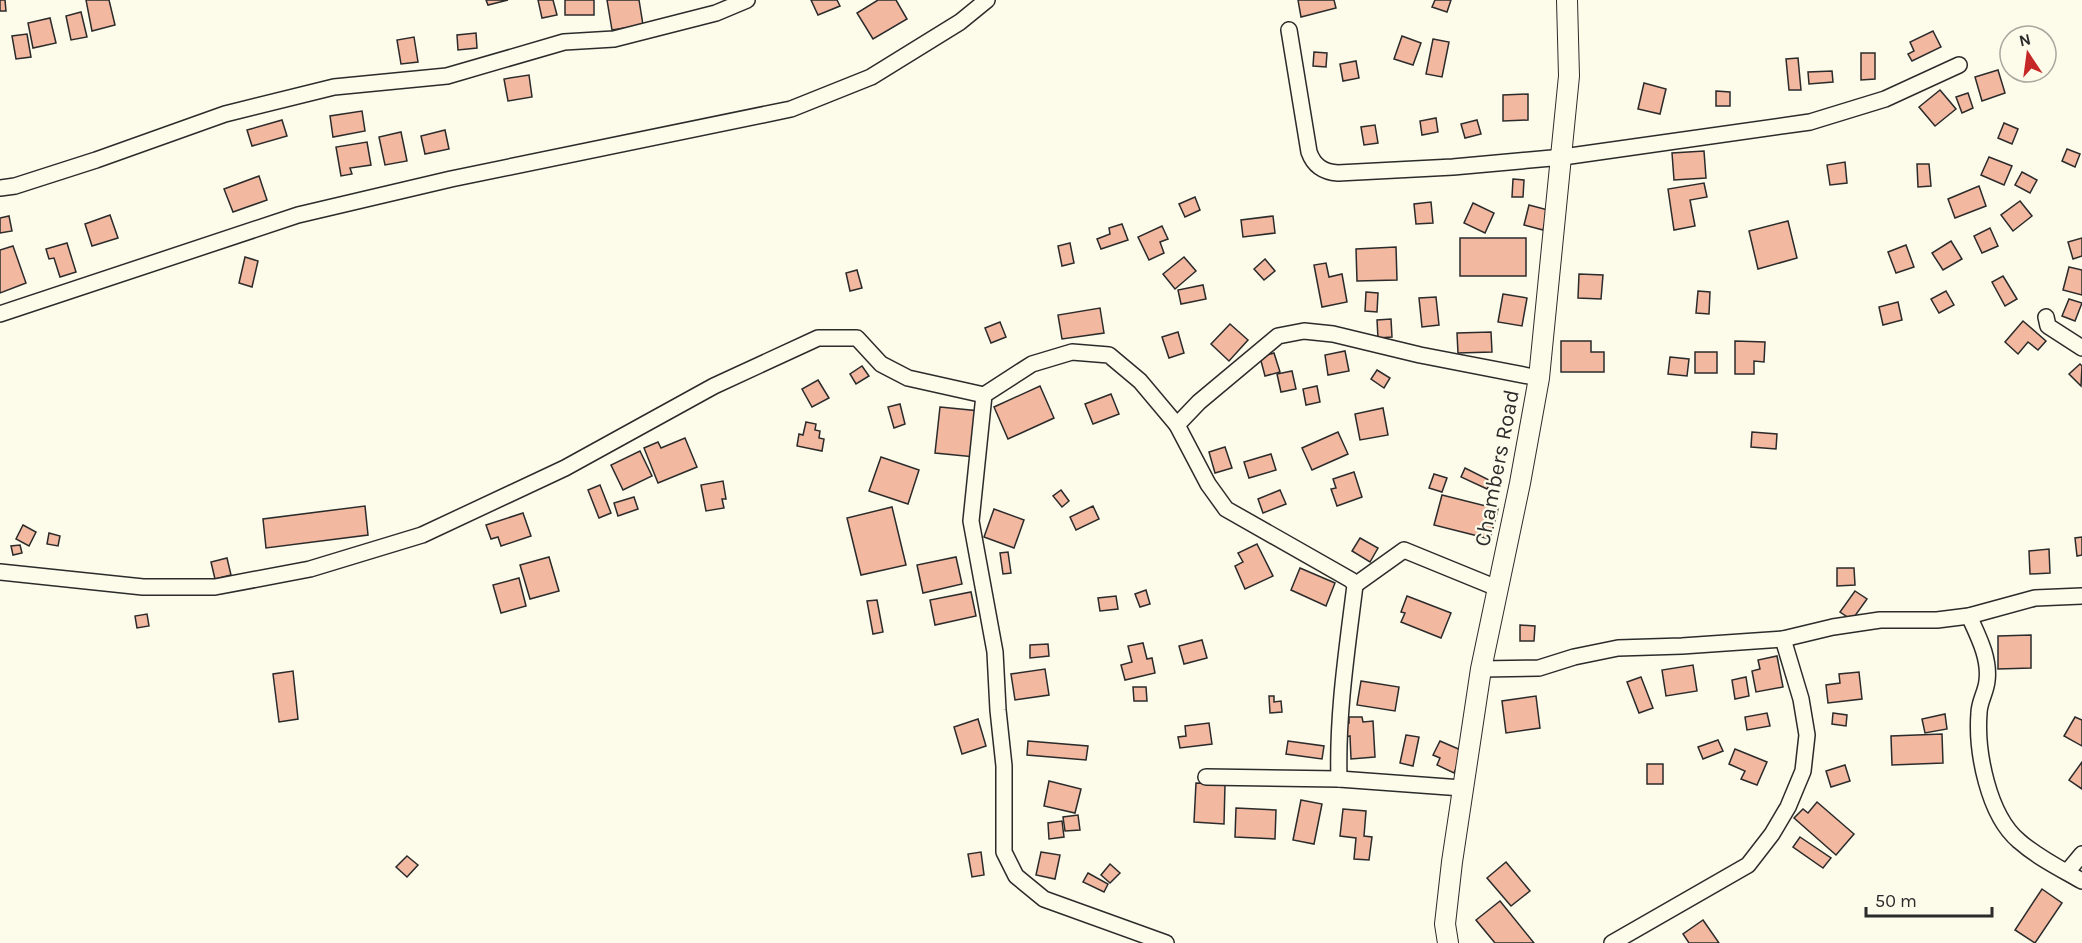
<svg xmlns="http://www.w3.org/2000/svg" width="2082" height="943" font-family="Karla,sans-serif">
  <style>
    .building { fill: #f2b8a0; stroke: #2b2b2b; stroke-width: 1.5 }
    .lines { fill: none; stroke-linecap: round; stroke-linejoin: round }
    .minor-casing { stroke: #2b2b2b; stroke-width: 18 }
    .tertiary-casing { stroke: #2b2b2b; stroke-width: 22 }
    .minor { stroke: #fdfbea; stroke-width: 15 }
    .tertiary { stroke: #fdfbea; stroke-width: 20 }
    .labels { text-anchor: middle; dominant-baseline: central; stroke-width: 4.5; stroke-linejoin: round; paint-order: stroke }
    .street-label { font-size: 22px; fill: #2b2b2b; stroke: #fdfbea }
  </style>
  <rect width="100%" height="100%" fill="#fdfbea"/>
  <g class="building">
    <path d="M0 0H5L6 11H0Z"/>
    <path d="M86 0H109L115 25 92 31Z"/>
    <path d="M486 0H508L488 5Z"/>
    <path d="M538 0H553L557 15 542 18Z"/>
    <rect x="565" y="0" width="29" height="15"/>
    <path d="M607 0H639L643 25 612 30Z"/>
    <path d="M811 0H837L840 6 818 15Z"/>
    <path d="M878 0H896L907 19 873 39 857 13Z"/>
    <path d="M1298 0H1334L1336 8 1301 17Z"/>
    <path d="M1435 0H1451L1447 12 1432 7Z"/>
    <path d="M81 12 87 37 71 40 66 16Z"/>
    <path d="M50 18 56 43 33 48 28 23Z"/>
    <path d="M1933 31 1941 47 1912 61 1908 54 1914 51 1910 42Z"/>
    <path d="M476 33 477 48 458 50 457 35Z"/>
    <path d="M27 34 31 57 16 59 12 36Z"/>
    <path d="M1402 36 1421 43 1413 65 1394 59Z"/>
    <path d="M414 37 418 62 401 64 397 40Z"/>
    <path d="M1433 39 1449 42 1442 77 1426 74Z"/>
    <path d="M1314 52 1327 53 1326 67 1313 66Z"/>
    <path d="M1861 53H1875V79L1861 80Z"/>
    <path d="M1798 58 1801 90H1789L1786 59Z"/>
    <path d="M1356 61 1359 78 1343 81 1340 64Z"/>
    <path d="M1998 70 2005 93 1982 101 1975 77Z"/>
    <path d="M1832 71 1833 82 1809 84 1808 72Z"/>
    <path d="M529 75 532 97 508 101 504 79Z"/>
    <path d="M1644 83 1666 89 1660 114 1638 109Z"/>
    <path d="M1940 90 1956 109 1935 126 1919 107Z"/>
    <path d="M1716 91 1730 92V106H1716Z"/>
    <path d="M1968 93 1973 108 1962 113 1956 97Z"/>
    <path d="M1528 94V120L1503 121V95Z"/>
    <path d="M362 111 365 131 333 137 330 116Z"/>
    <path d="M1436 118 1438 132 1422 135 1420 121Z"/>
    <path d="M282 120 287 136 252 146 247 130Z"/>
    <path d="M1477 120 1481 134 1465 138 1461 124Z"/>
    <path d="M2004 123 2018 129 2012 144 1998 138Z"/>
    <path d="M1375 125 1378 143 1364 145 1361 127Z"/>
    <path d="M445 130 449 149 425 154 421 136Z"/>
    <path d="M401 132 407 161 385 165 379 137Z"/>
    <path d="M367 142 371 165 350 168 352 174 341 176 336 147Z"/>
    <path d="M2067 149 2080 154 2075 167 2062 161Z"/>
    <path d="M1704 151 1706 178 1674 180 1672 153Z"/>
    <path d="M1989 157 2012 166 2004 185 1981 175Z"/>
    <path d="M1845 162 1847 183 1830 185 1827 165Z"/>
    <path d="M1917 164H1929L1931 186 1918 187Z"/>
    <path d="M2022 172 2037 180 2030 193 2015 185Z"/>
    <path d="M259 176 267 200 233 212 224 189Z"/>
    <path d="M1513 179 1524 180 1523 197H1512Z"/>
    <path d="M1704 183 1707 197 1690 200 1695 226 1674 230 1668 189Z"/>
    <path d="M1979 186 1986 206 1955 218 1948 199Z"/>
    <path d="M1195 197 1200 210 1185 217 1179 204Z"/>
    <path d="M2020 201 2032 216 2013 231 2001 215Z"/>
    <path d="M1431 202 1433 223 1416 224 1414 204Z"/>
    <path d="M1473 203 1494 213 1485 233 1464 223Z"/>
    <path d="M1529 205 1548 210 1543 230 1524 225Z"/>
    <path d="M110 215 118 238 92 246 85 224Z"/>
    <path d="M9 216 12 231 0 233V218Z"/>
    <path d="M1273 216 1275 233 1243 237 1241 220Z"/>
    <path d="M1788 221 1797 258 1758 269 1749 231Z"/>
    <path d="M1122 224 1128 240 1101 249 1097 239 1110 234 1109 228Z"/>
    <path d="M1162 226 1168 239 1160 242 1164 253 1149 260 1138 237Z"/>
    <path d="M1990 228 1998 246 1982 253 1974 236Z"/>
    <rect x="1460" y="238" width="66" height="38"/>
    <path d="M2082 238V256L2073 259 2068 242Z"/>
    <path d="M1951 241 1962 259 1943 270 1932 253Z"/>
    <path d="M67 243 76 272 60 277 54 258 49 259 46 249Z"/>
    <path d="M1070 243 1074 263 1062 266 1058 246Z"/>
    <path d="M1906 245 1914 267 1896 273 1888 252Z"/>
    <path d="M13 246 26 283 0 293V250Z"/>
    <path d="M1396 247 1397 280 1357 281 1356 249Z"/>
    <path d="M245 257 258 261 252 287 239 283Z"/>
    <path d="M1184 257 1196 271 1175 289 1163 274Z"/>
    <path d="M1265 259 1275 271 1264 280 1254 269Z"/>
    <path d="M1326 263 1329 277 1342 274 1347 302 1322 307 1314 265Z"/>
    <path d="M2069 267 2082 270V295L2063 290Z"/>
    <path d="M857 270 862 288 850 291 846 273Z"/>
    <path d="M1579 274 1603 275 1601 299 1578 298Z"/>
    <path d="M2003 276 2017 299 2005 306 1992 282Z"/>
    <path d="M1203 285 1206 299 1181 304 1178 290Z"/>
    <path d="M1698 291 1710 292 1709 314 1696 313Z"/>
    <path d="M1946 291 1954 305 1939 313 1931 299Z"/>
    <path d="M1366 292 1378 293 1377 312 1365 311Z"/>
    <path d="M1503 294 1527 298 1522 326 1498 322Z"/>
    <path d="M1436 297 1439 325 1422 327 1419 298Z"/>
    <path d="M2069 299 2082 303 2075 321 2062 316Z"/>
    <path d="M1898 302 1902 320 1883 325 1879 307Z"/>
    <path d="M1100 308 1104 333 1062 339 1058 315Z"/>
    <path d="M1391 319 1392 337 1378 338 1377 320Z"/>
    <path d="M2023 321 2046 341 2038 350 2028 342 2018 354 2005 342Z"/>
    <path d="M1000 322 1006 337 991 343 985 328Z"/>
    <path d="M1230 324 1248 340 1229 361 1211 344Z"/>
    <path d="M1178 332 1184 353 1169 358 1162 337Z"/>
    <path d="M1491 332 1492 352 1458 353 1457 333Z"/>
    <path d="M1561 341H1591V352H1604V372H1561Z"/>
    <path d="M1735 341 1765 342 1764 362 1754 361V374H1735Z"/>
    <path d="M1345 351 1349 371 1328 375 1325 355Z"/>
    <rect x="1695" y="352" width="22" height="21"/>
    <path d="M1274 353 1280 372 1265 376 1260 357Z"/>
    <path d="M1670 357 1689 359 1687 376 1668 374Z"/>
    <path d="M2080 364 2082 366 2081 386 2069 374Z"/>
    <path d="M862 366 869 376 856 384 850 374Z"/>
    <path d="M1377 370 1390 378 1384 388 1371 379Z"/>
    <path d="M1292 371 1296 389 1281 392 1277 374Z"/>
    <path d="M818 380 829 398 812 407 802 389Z"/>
    <path d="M1040 386 1054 418 1008 439 994 407Z"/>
    <path d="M1317 386 1320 402 1306 405 1303 389Z"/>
    <path d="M1111 394 1119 414 1093 424 1085 404Z"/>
    <path d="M900 404 905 424 894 428 888 407Z"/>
    <path d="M940 407 980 411 975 457 935 453Z"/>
    <path d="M1383 408 1388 435 1360 440 1355 414Z"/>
    <path d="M806 422 816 424 815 430 820 431 819 438 824 439 822 451 797 446 799 434 803 435Z"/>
    <path d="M1338 432 1348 454 1312 470 1302 448Z"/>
    <path d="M1752 432 1777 434 1776 449 1751 447Z"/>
    <path d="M685 438 697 467 658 483 644 448 658 442 661 448Z"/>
    <path d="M1225 447 1232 468 1215 473 1209 452Z"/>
    <path d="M640 451 652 476 623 490 611 465Z"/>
    <path d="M1271 454 1276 470 1249 478 1244 462Z"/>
    <path d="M881 457 919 470 908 504 869 491Z"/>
    <path d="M1465 468 1491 481 1487 489 1461 477Z"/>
    <path d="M1354 472 1362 497 1337 506 1331 489 1336 488 1333 479Z"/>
    <path d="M1434 474 1447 478 1442 492 1429 488Z"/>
    <path d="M723 481 726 499H722L724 508 706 511 701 485Z"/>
    <path d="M600 485 611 513 599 518 588 490Z"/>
    <path d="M1061 490 1069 501 1062 507 1053 496Z"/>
    <path d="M1280 490 1286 504 1263 513 1258 499Z"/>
    <path d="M1442 495 1498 509 1490 539 1434 525Z"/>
    <path d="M634 497 638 509 618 516 614 503Z"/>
    <path d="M365 506 368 535 266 548 263 519Z"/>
    <path d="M1093 506 1099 519 1076 530 1070 517Z"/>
    <path d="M892 507 906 565 861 575 847 518Z"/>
    <path d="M994 509 1024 520 1014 548 984 537Z"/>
    <path d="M523 513 531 536 501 546 498 537 491 539 486 525Z"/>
    <path d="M23 525 36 532 29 546 16 539Z"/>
    <path d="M49 533 60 536 58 546 47 544Z"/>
    <path d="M2082 537V555L2077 556 2075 538Z"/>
    <path d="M1360 538 1378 548 1370 562 1352 551Z"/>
    <path d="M1257 544 1273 576 1245 589 1235 566 1243 562 1238 553Z"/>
    <path d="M20 545 22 553 13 555 11 546Z"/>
    <path d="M2049 549 2050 573 2030 574 2029 551Z"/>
    <path d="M1008 552 1011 573 1003 574 1000 553Z"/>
    <path d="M549 557 559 591 530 599 520 565Z"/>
    <path d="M956 557 962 584 923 593 917 565Z"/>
    <path d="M227 558 231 575 215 579 211 562Z"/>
    <path d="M1300 568 1335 583 1326 606 1291 590Z"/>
    <path d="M1837 568H1854L1855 585 1837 586Z"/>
    <path d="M519 578 526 606 501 613 493 585Z"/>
    <path d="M1146 590 1150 604 1140 607 1135 594Z"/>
    <path d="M1855 591 1867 599 1852 620 1840 612Z"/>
    <path d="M971 592 976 616 935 625 930 600Z"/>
    <path d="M1116 596 1118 609 1100 611 1098 598Z"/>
    <path d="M1407 596 1451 613 1441 638 1401 622 1405 613 1401 612Z"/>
    <path d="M877 600 883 632 873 634 867 601Z"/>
    <path d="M147 614 149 626 137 628 135 616Z"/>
    <path d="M1520 625 1535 626 1534 641H1520Z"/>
    <path d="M2031 635V668L1998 669V636Z"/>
    <path d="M1202 640 1207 658 1184 664 1179 646Z"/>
    <path d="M1143 643 1147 659 1152 658 1155 673 1125 680 1121 665 1132 662 1128 646Z"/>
    <path d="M1048 644 1049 656 1030 658V645Z"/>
    <path d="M1777 656 1783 687 1756 692 1752 671 1760 669 1758 660Z"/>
    <path d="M1693 665 1697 691 1666 696 1662 670Z"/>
    <path d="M1045 669 1049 695 1015 700 1011 674Z"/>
    <path d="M293 671 298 719 279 722 273 674Z"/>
    <path d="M1859 672 1862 699 1828 703 1826 685 1840 683 1839 674Z"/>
    <path d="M1641 677 1653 708 1639 713 1627 682Z"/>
    <path d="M1746 677 1749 696 1735 699 1732 680Z"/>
    <path d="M1361 681 1399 687 1395 711 1357 705Z"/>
    <path d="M1133 687H1146L1147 701H1134Z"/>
    <path d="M1269 696H1274V702L1281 701 1282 712 1270 713Z"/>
    <path d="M1536 696 1540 728 1506 733 1502 701Z"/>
    <path d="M1767 713 1770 726 1747 730 1745 717Z"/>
    <path d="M1833 713 1847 715 1846 726 1832 724Z"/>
    <path d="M1945 714 1947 729 1925 733 1922 719Z"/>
    <path d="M1349 717H1362L1363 722 1373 721 1375 757 1351 759 1350 736 1345 737 1344 723H1349Z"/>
    <path d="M2075 717 2082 720V746L2064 736Z"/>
    <path d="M978 719 986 746 962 754 954 727Z"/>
    <path d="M1209 723 1212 744 1180 748 1178 737 1186 736 1185 726Z"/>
    <path d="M1942 734 1943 763 1892 765 1891 736Z"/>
    <path d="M1406 735 1419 737 1413 766 1400 763Z"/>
    <path d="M1718 740 1723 751 1703 759 1698 747Z"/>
    <path d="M1028 741 1088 746 1086 760 1027 755Z"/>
    <path d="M1288 741 1324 746 1322 759 1286 754Z"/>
    <path d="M1440 741 1463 751 1454 773 1437 765 1440 758 1433 755Z"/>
    <path d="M1735 749 1767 762 1757 785 1741 779 1745 771 1729 764Z"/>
    <path d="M2082 762V789L2069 780Z"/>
    <rect x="1647" y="764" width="16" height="20"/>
    <path d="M1845 765 1850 781 1831 787 1826 771Z"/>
    <path d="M1049 781 1081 789 1075 813 1044 806Z"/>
    <path d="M1196 783 1225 784 1224 824 1194 822Z"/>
    <path d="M1301 800 1322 804 1314 844 1293 840Z"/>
    <path d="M1817 802 1854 834 1836 855 1794 818 1803 809 1808 813Z"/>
    <path d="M1236 808 1276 810 1275 839 1235 837Z"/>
    <path d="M1343 809 1366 811 1364 836 1372 837 1369 860 1354 859 1356 838 1340 836Z"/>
    <path d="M1078 815 1080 830 1065 831 1063 817Z"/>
    <path d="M1062 821 1064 837 1049 839 1048 823Z"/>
    <path d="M1800 837 1831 858 1823 868 1793 847Z"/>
    <path d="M981 852 984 875 972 877 968 854Z"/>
    <path d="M1041 852 1060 855 1055 879 1036 875Z"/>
    <path d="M407 856 418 865 407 877 396 867Z"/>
    <path d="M1506 862 1530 891 1511 906 1487 878Z"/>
    <path d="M1110 864 1120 873 1110 883 1101 875Z"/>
    <path d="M1088 873 1108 884 1104 892 1083 882Z"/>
    <path d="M2042 889 2062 903 2035 943 2015 930Z"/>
    <path d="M1500 901 1534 943H1495L1476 920Z"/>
    <path d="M1703 920 1719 943H1689L1683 934Z"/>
  </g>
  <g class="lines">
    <defs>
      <g id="minor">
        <path d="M1289 30 1309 152C1314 166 1323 172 1338 173L1453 167 1563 157 1810 122 1885 99 1959 65"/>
        <path d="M0 188 15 186 96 160 225 114 334 87 447 76 564 42 614 39 716 13 747 0"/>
        <path d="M0 314 298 215 451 179 791 109 871 77 960 22 987 0"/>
        <path d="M2046 317 2048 326 2082 348"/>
        <path d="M0 572 143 587H215L310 569 422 535 565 468 714 386 818 338H857L881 364 908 378 984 395"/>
        <path d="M1355 585 1404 550 1497 588"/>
        <path d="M1969 616C1978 636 1990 658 1987 681 1986 692 1979 702 1979 713 1976 751 1988 815 2019 841 2037 857 2061 869 2082 881"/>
        <path d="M1481 669 1539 668 1574 657 1618 648 1682 646 1783 639 1833 627 1880 620H1937L1969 616 2035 598 2082 596"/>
        <path d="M1206 777 1339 779 1462 788"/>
        <path d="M1339 779C1337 714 1347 650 1355 585L1351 580 1226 509 1208 484 1177 425 1199 402 1278 336 1304 331 1333 334 1420 355 1539 378"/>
        <path d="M2067 872 2082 854"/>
        <path d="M1166 943 1044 899 1016 876 1004 852V766L998 710 995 652 971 521 984 395 1032 364 1072 352 1109 355 1140 381 1177 425"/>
        <path d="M1612 943 1748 865 1772 834 1788 807 1803 771 1807 735 1801 699 1783 639"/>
      </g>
      <path id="tertiary" d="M1448 943 1445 924 1452 862 1481 669 1520 483 1539 378 1569 76 1567 0"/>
    </defs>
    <use href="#minor" class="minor-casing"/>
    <use href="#tertiary" class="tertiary-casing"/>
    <use href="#minor" class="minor"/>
    <use href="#tertiary" class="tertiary"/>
  </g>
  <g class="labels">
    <g class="street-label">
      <text transform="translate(1497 468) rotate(-79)">Chambers Road</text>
    </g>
  </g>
  <g transform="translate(2028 54) rotate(347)"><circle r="28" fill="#fdfbea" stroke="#a9a89e" stroke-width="1.5"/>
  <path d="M0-4.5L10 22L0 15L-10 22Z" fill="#c62828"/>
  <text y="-9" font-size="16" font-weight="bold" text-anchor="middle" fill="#2b2b2b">N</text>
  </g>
  <path d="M1866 907v9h126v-9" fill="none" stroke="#2b2b2b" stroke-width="3"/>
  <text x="1875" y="907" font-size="18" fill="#2b2b2b" stroke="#fdfbea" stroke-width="4.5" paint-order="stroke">50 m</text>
</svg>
